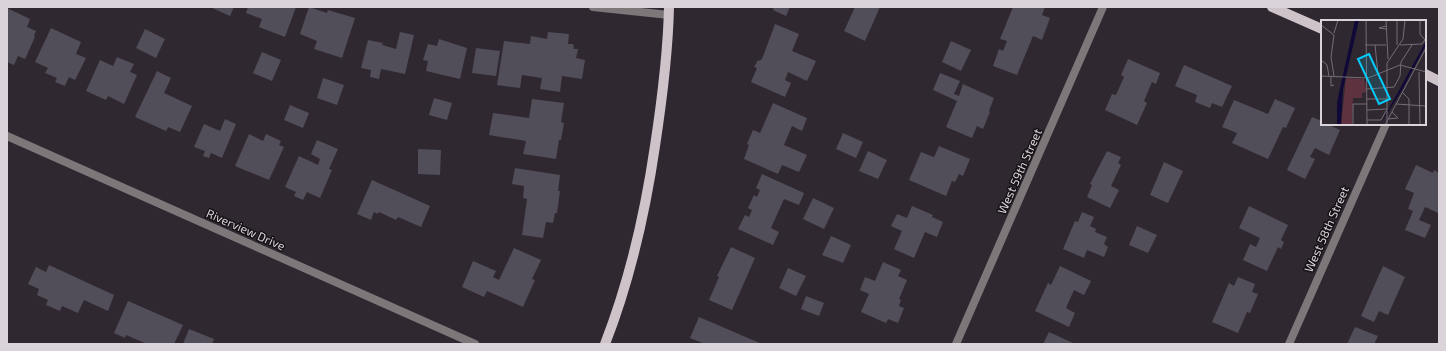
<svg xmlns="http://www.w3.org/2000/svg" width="1446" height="351" font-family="'Exo 2',sans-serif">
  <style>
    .building { fill: #514d59 }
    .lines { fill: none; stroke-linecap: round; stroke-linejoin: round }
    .street { stroke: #7d777a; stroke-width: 8 }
    .primary { stroke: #cfc3ca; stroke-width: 10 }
    .labels { text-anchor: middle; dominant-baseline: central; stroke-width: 3; stroke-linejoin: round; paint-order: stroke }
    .street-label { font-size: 12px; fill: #dad4da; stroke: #161216 }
    .inset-road { fill: none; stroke: #746d75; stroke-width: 1 }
    .view { fill: #04cbf9; fill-opacity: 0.15; stroke: #04cbf9; stroke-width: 2 }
    .inset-edge { fill: none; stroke: #dad4da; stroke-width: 2 }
  </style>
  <rect width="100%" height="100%" fill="#302831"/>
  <g class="building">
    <path d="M210 7H234L230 16Z"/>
    <path d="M248 7H296L285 37 259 27 262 19 246 13Z"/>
    <path d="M309 7 327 13 328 10 355 18 342 58 314 49 317 41 300 34Z"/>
    <path d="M769 7H790L786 16 773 10 774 9Z"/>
    <path d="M855 7H880L865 41 844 31Z"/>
    <path d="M1013 7H1045L1042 15 1050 18 1042 40 1033 36 1017 75 993 66 999 49 1003 51 1007 41 1000 39Z"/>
    <path d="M7 8 30 19 27 27 36 31 34 36 35 37 25 59 18 56 14 65 7 62Z"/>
    <path d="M775 24 799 34 792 51 816 61 807 81 788 72 785 80 791 83 785 97 751 82 757 68 754 67 758 60 759 61 762 59Z"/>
    <path d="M51 28 81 42 76 54 86 58 75 80 69 77 65 86 55 82 57 78 45 73 48 68 35 62Z"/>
    <path d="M145 29 165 39 156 58 136 48Z"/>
    <path d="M400 32 414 35 405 74 381 69 379 79 370 77 371 70 361 68 368 40 383 43 382 45 396 49Z"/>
    <path d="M548 32 569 34 568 44H573L574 49H578L576 58 585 60 582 79 562 76 560 92 540 89 542 78 522 75 520 88 497 85 504 41 530 44 531 36 547 39Z"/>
    <path d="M439 39 467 48 460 79 426 71 428 61 423 60 428 44 437 46Z"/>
    <path d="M951 41 971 50 961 71 942 62Z"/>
    <path d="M476 48 500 51 496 76 472 73Z"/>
    <path d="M262 52 281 60 272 81 253 73Z"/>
    <path d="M117 57 134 64 130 72 137 75 124 104 108 96 106 100 86 91 100 60 113 66Z"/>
    <path d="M1128 59 1160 73 1156 84 1152 82 1144 101 1147 103 1137 125 1105 110 1112 94 1116 95 1124 77 1121 75Z"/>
    <path d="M1184 65 1232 86 1222 107 1212 103 1210 108 1195 102 1197 95 1175 86Z"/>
    <path d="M157 71 171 78 164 93 192 106 180 132 168 127 166 131 135 117Z"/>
    <path d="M940 73 960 81 954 94 959 96 963 84 994 98 989 111 990 112 983 129 977 126 972 138 946 127 957 101 933 90Z"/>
    <path d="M323 78 344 85 337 105 317 98Z"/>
    <path d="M434 98 452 103 447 120 429 115Z"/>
    <path d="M532 99 564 103 561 122 564 123 561 140H559L556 159 523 154 526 141 489 135 493 113 529 118Z"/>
    <path d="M1275 99 1295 108 1286 128 1283 127 1268 159 1232 143 1237 133 1222 127 1234 100 1268 114Z"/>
    <path d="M773 103 807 118 802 131 792 126 784 145 807 155 799 172 782 165 778 174 744 159 749 145 747 144 753 130 760 133Z"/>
    <path d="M290 105 309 113 303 128 284 120Z"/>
    <path d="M1312 117 1322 121V124H1327L1340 130 1329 155 1315 148 1310 157 1315 159 1305 179 1287 170Z"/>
    <path d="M225 119 236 124 222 158 211 153 209 158 203 156 205 151 194 147 204 124 220 131Z"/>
    <path d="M843 133 863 142 856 158 836 149Z"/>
    <path d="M249 134 263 141 266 134 281 141 279 145 284 147 269 180 235 166Z"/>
    <path d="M317 140 338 149 329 169 332 170 320 198 307 192 303 200 294 196 296 192 285 187 299 156 318 165 320 159 311 154Z"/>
    <path d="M939 146 970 159 963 176 959 174 955 182 952 181 946 196 909 180 921 152 934 157Z"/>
    <path d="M418 149 441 150 440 175 418 174Z"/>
    <path d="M868 151 887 160 878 179 859 171Z"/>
    <path d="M1107 151 1121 157 1118 163 1121 165 1111 186 1119 190 1110 208 1087 197 1092 185 1090 184Z"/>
    <path d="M1164 162 1183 171 1168 203 1150 195Z"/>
    <path d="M1416 165 1433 173 1434 170 1439 173V211L1438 213 1425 207 1419 220 1431 225 1425 238 1405 230 1413 211 1408 209 1414 193 1405 189Z"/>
    <path d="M515 168 560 175 558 191H560L557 213H555L553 223 546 222 543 238 522 235 527 199 523 198 524 186 512 184Z"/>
    <path d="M762 174 804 193 799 205 784 199 771 228 779 232 773 245 738 229 745 215 749 217 752 210 748 208 754 195 757 197 760 190 756 188Z"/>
    <path d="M372 180 430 206 421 227 398 217 396 220 379 212 378 214 374 212 371 220 357 214Z"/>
    <path d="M813 198 834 208 824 229 803 219Z"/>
    <path d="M912 206 933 215 932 217 943 222 937 237 925 232 914 258 894 249 902 231 891 226 897 214 907 218Z"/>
    <path d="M1249 206 1288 225 1281 240 1284 242 1281 249 1278 247 1267 271 1243 260 1250 244 1256 247 1260 238 1239 228Z"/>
    <path d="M1082 212 1094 217 1090 226 1096 229 1095 232 1107 237 1104 244 1108 247 1104 257 1087 250 1084 258 1063 249 1075 221 1078 222Z"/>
    <path d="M1137 226 1157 235 1148 253 1129 245Z"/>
    <path d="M831 236 851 245 843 263 822 255Z"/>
    <path d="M731 247 755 258 732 310 709 300 719 277 717 276Z"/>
    <path d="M514 248 541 260 532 279 535 280 523 307 487 291 484 297 462 287 473 261 496 271 493 277 499 280Z"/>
    <path d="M883 262 901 270 898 276 907 280 899 299 901 300 899 306 904 308 898 323 888 319 886 323 861 312 869 294 860 290 865 277 875 281Z"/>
    <path d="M49 265 114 295 108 311 84 300 78 313 62 306 60 311 46 305 48 300 37 295 39 289 28 284 36 267 46 272Z"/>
    <path d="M1060 266 1091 281 1084 295 1074 290 1066 308 1075 313 1069 327 1035 311 1048 283 1051 285Z"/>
    <path d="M1383 266 1405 277 1388 315 1379 311 1374 322 1361 316Z"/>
    <path d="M788 268 806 276 796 296 779 288Z"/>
    <path d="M1238 277 1255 284 1252 292 1258 294 1250 313 1247 312 1238 333 1212 322 1229 283 1234 286Z"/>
    <path d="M806 296 824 303 819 316 801 309Z"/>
    <path d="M128 301 183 325 174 344H147L126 335 125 338 114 333Z"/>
    <path d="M699 317 762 344H705L690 338Z"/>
    <path d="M1355 327 1378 336 1374 344H1347Z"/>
    <path d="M189 329 214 339 212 344H183Z"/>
    <path d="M1049 332 1073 343 1072 344H1043Z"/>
  </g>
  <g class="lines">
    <g class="street">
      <path d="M593 7 669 15"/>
      <path d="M7 136 475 344"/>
      <path d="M956 344 1103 7"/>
      <path d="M1289 344 1386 124"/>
    </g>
    <g class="primary">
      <path d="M1272 7 1322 29"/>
      <path d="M1425 74 1439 81"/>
      <path d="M605 344C630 280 645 214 655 146 662 100 668 54 669 7"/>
    </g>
  </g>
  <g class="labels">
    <g class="street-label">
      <text transform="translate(1019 171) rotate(-66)">West 59th Street</text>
      <text transform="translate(246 229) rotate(24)">Riverview Drive</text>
      <text transform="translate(1326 229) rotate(-66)">West 58th Street</text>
    </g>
  </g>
  <g transform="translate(1321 20)">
    <rect width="105" height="105" fill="#302831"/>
    <path d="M25 58 43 59 45 69V72L41 73V78H32L31 105H20Z" fill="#5e323f"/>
    <path d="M34 0H38L22 69 20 105H16V82ZM105 21V25L81 70 59 105Z" fill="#100938"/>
    <path class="inset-road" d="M45 0 46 105M65 0 67 39M76 0V25M99 0V14L104 20M0 5 13 15 10 37 13 56M65 9 58 8 65 6M13 13 17 0M44 25H65M54 25 57 54M79 25 101 24 105 18M0 40 6 45 8 56M98 52 99 105M0 56 47 58 79 45 105 52M10 57V66L13 65M46 69 73 67 79 56 80 42 91 25M81 72 88 79V105M46 79H66M75 84 105 86M46 90 66 89M67 99 77 98 71 92M46 100H60L65 91M32 105V84H46M64 105 105 28M66 105V43L82 19 84 0"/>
    <path class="view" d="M48 34 69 79 58 84 37 39Z"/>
    <rect width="105" height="105" class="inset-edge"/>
  </g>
  <rect width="1446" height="351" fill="none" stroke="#dad4da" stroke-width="16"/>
</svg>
